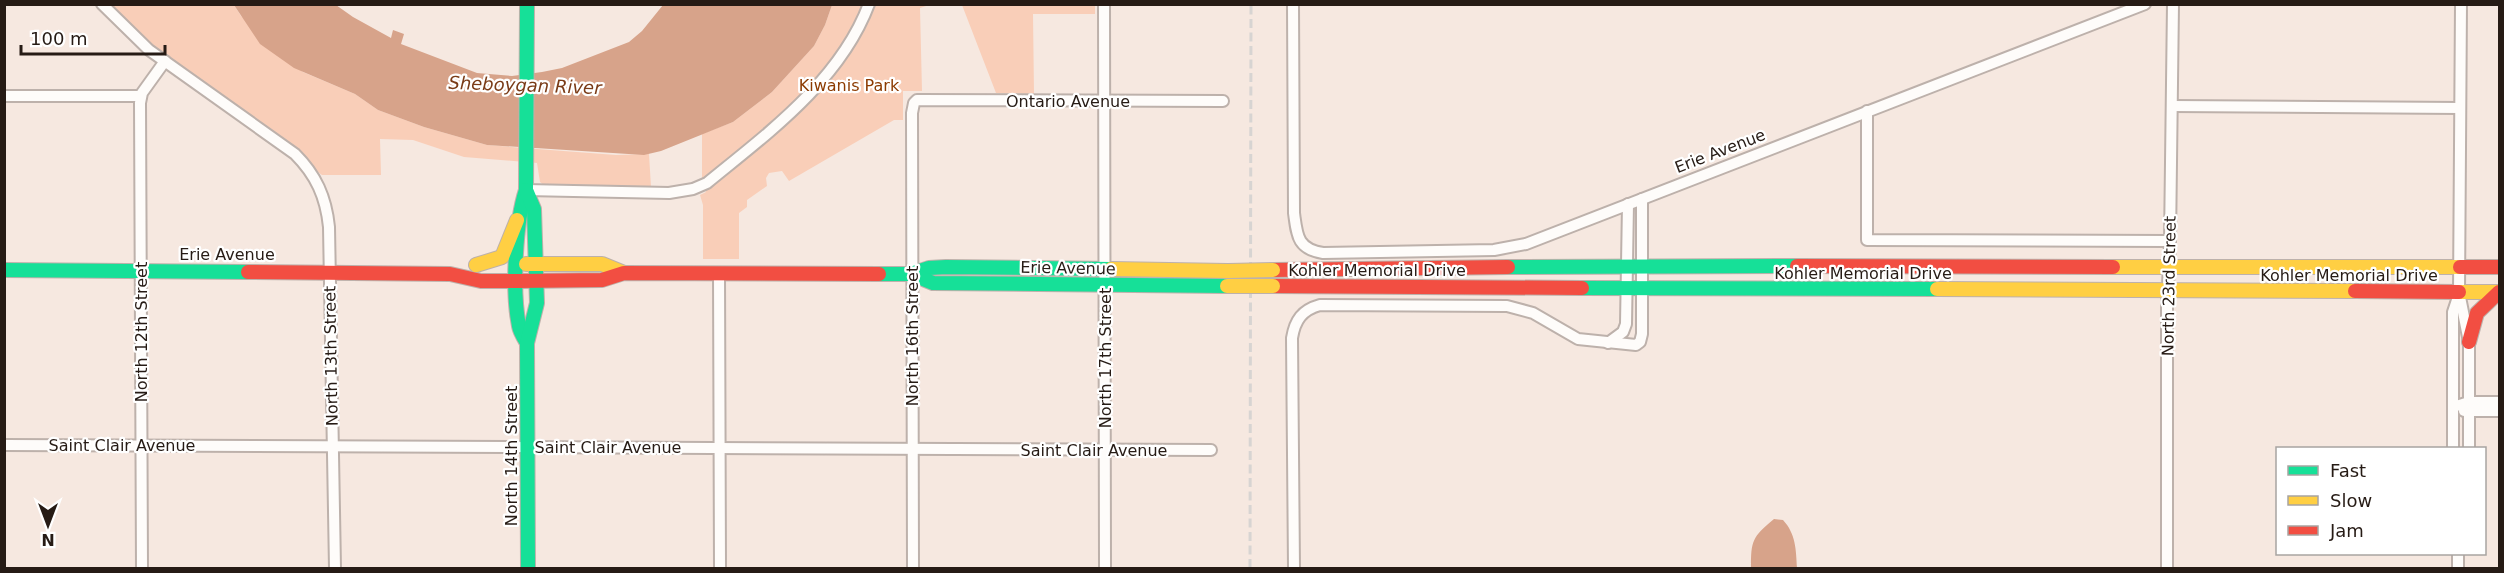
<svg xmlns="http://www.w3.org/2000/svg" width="2504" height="573" font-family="'DejaVu Sans',sans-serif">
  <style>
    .green { fill: #f9ceb8 }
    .water { fill: #d7a38a }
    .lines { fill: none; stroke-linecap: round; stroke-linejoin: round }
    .street-casing { stroke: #bdb1ab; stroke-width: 14 }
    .fast-casing { stroke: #bdb1ab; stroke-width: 16 }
    .slow-casing { stroke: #bdb1ab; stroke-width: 16 }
    .jam-casing { stroke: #bdb1ab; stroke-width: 16 }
    .street { stroke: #fefcfa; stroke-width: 10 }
    .fast { stroke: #16e098; stroke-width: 14 }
    .slow { stroke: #ffcf43; stroke-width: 14 }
    .jam { stroke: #f24e42; stroke-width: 14 }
    .rail { stroke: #d7d4d2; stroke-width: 3; stroke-dasharray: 9 4.5; stroke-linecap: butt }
    .slow-bridge-casing { stroke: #bdb1ab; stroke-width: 16; stroke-linecap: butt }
    .slow-bridge { stroke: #ffcf43; stroke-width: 14 }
    .labels { text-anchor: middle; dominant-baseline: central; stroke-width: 4.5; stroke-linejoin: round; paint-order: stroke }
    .park-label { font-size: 16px; fill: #8c3b02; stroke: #fff }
    .street-label { font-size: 16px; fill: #261b15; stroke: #fff }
    .water-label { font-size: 18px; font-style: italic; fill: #7a3b17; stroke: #fff }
  </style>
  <rect width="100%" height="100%" fill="#f6e8e0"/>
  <g class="green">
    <path d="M104 5H234L241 16 303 72 355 94 378 110 424 127 487 145 616 155 649 154 651 187 545 186 540 182 537 163 464 157 413 140 380 139 381 175H322L153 52Z"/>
    <path d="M832 5H929L920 8 922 91H903V120H894L789 181 782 171 769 173 766 178 767 186 747 200V207L739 213V259H703V205L700 195 706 192 702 179V134L733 122 772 92 814 46 825 25Z"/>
    <path d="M962 5H1095V14H1033L1034 94 996 93Z"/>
  </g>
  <g class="water">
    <path d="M234 5H336L353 17 391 38 393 30 404 34 401 44 477 73 512 76 542 72 562 68 629 42 642 31 663 5H832L825 25 814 46 772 92 733 122 661 151 644 155 487 145 424 127 378 110 355 94 294 68 260 44Z"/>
    <path d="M1774 519 1783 520C1796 534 1796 550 1797 568H1751C1751 541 1752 537 1774 519Z"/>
  </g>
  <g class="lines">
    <defs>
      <g id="street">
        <path d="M102 4 149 50 295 154C316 175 326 197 329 227L335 568"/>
        <path d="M1104 4 1105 568"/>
        <path d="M1293 4 1294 213C1297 235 1297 249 1323 253L1494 250 1526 244 2145 4"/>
        <path d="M2461 4 2459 292 2469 342V448"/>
        <path d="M4 96H141"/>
        <path d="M2172 106 2460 108"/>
        <path d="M1867 111V240L2170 241"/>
        <path d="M526 190 669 193 693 189 707 183C768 133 840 81 869 4"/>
        <path d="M719 273 720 568"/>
        <path d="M1608 343 1623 332 1626 324 1628 204"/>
        <path d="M2453 407 2469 402H2500"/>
        <path d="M2464 411H2500"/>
        <path d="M4 445 1211 450"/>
        <path d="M2453 448V312L2459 294"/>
        <path d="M142 568 140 103 142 93 165 61"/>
        <path d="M913 568 912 113 914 103 917 100 1223 101"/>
        <path d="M1294 568 1292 338C1295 320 1302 310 1320 305L1507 306 1533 313 1578 339 1636 345 1640 342 1642 334V199"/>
        <path d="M2167 568V308L2170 241 2173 4"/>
        <path d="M2458 568V554"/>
      </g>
      <g id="fast">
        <path d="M527 4 526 190C515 223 512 292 519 326 520 332 524 338 527 343"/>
        <path d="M526 190 534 209 537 303 527 343 528 568"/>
        <path d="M1508 267 1797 266"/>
        <path d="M4 270 248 272"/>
        <path d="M879 274H911L929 268 946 267 1111 269"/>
        <path d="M911 274 933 283 1227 286"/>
        <path d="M1582 288 1937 289"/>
      </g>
      <g id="slow">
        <path d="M526 264H602L624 273"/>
        <path d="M476 265 502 257 517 220"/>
        <path d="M2113 267H2460"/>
        <path d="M1111 269 1228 271"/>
        <path d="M1937 289 2355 291"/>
        <path d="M2459 292H2500"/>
      </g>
      <g id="jam">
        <path d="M1797 266 2113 267"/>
        <path d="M2460 267H2500"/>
        <path d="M1273 270 1508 267"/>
        <path d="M248 272 450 274 481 281H518"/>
        <path d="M518 281 602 280 624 273 879 274"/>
        <path d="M1273 286 1582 288"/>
        <path d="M2355 291 2459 292"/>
        <path d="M2469 342 2477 313 2499 292"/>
      </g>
    </defs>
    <use href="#street" class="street-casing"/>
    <use href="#fast" class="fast-casing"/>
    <use href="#slow" class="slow-casing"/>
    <use href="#jam" class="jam-casing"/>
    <use href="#street" class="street"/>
    <use href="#fast" class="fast"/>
    <use href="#slow" class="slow"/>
    <use href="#jam" class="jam"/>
    <path class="rail" d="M1250 568 1251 4"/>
    <defs>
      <g id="slow-bridge">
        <path d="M1228 271 1273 270"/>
        <path d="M1227 286H1273"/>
      </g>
    </defs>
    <use href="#slow-bridge" class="slow-bridge-casing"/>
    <use href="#slow-bridge" class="slow-bridge"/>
  </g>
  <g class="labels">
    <g class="park-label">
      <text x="849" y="85">Kiwanis Park</text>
    </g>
    <g class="street-label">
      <text x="1068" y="101">Ontario Avenue</text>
      <text transform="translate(1720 151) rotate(-21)">Erie Avenue</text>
      <text x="227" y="254">Erie Avenue</text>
      <text transform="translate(1068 268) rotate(1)">Erie Avenue</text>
      <text x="1377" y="270">Kohler Memorial Drive</text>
      <text x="1863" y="273">Kohler Memorial Drive</text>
      <text x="2349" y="275">Kohler Memorial Drive</text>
      <text transform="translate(2169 286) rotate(-89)">North 23rd Street</text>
      <text transform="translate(141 332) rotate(-90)">North 12th Street</text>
      <text transform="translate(912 336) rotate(-90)">North 16th Street</text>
      <text transform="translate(331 356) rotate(-91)">North 13th Street</text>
      <text transform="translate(1105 358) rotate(-90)">North 17th Street</text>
      <text x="122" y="445">Saint Clair Avenue</text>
      <text x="608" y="447">Saint Clair Avenue</text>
      <text x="1094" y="450">Saint Clair Avenue</text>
      <text transform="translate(511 456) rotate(-90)">North 14th Street</text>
    </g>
    <g class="water-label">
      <text transform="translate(525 85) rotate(2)">Sheboygan River</text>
    </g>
  </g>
  <rect width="2504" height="573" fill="none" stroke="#261b15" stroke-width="12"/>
  <rect x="2276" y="447" width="210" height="108" fill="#ffffff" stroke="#a8a4a1" stroke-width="1.5"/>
  <rect x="2288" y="466" width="30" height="9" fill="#16e098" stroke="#a8a4a1" stroke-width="1.5"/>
  <text x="2330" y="477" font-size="18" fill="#261b15">Fast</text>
  <rect x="2288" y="496" width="30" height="9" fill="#ffcf43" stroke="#a8a4a1" stroke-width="1.5"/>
  <text x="2330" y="507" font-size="18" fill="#261b15">Slow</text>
  <rect x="2288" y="526" width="30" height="9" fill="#f24e42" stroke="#a8a4a1" stroke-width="1.5"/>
  <text x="2330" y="537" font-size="18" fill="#261b15">Jam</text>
  <g transform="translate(48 525) rotate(180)" stroke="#ffffff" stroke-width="4.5" paint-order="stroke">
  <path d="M0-4.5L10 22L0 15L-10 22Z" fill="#261b15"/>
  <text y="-9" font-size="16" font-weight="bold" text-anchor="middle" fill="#261b15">N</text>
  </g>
  <path d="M21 45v9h144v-9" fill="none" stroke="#261b15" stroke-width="3"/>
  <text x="30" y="45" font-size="18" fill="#261b15" stroke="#ffffff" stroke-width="4.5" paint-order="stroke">100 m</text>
</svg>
